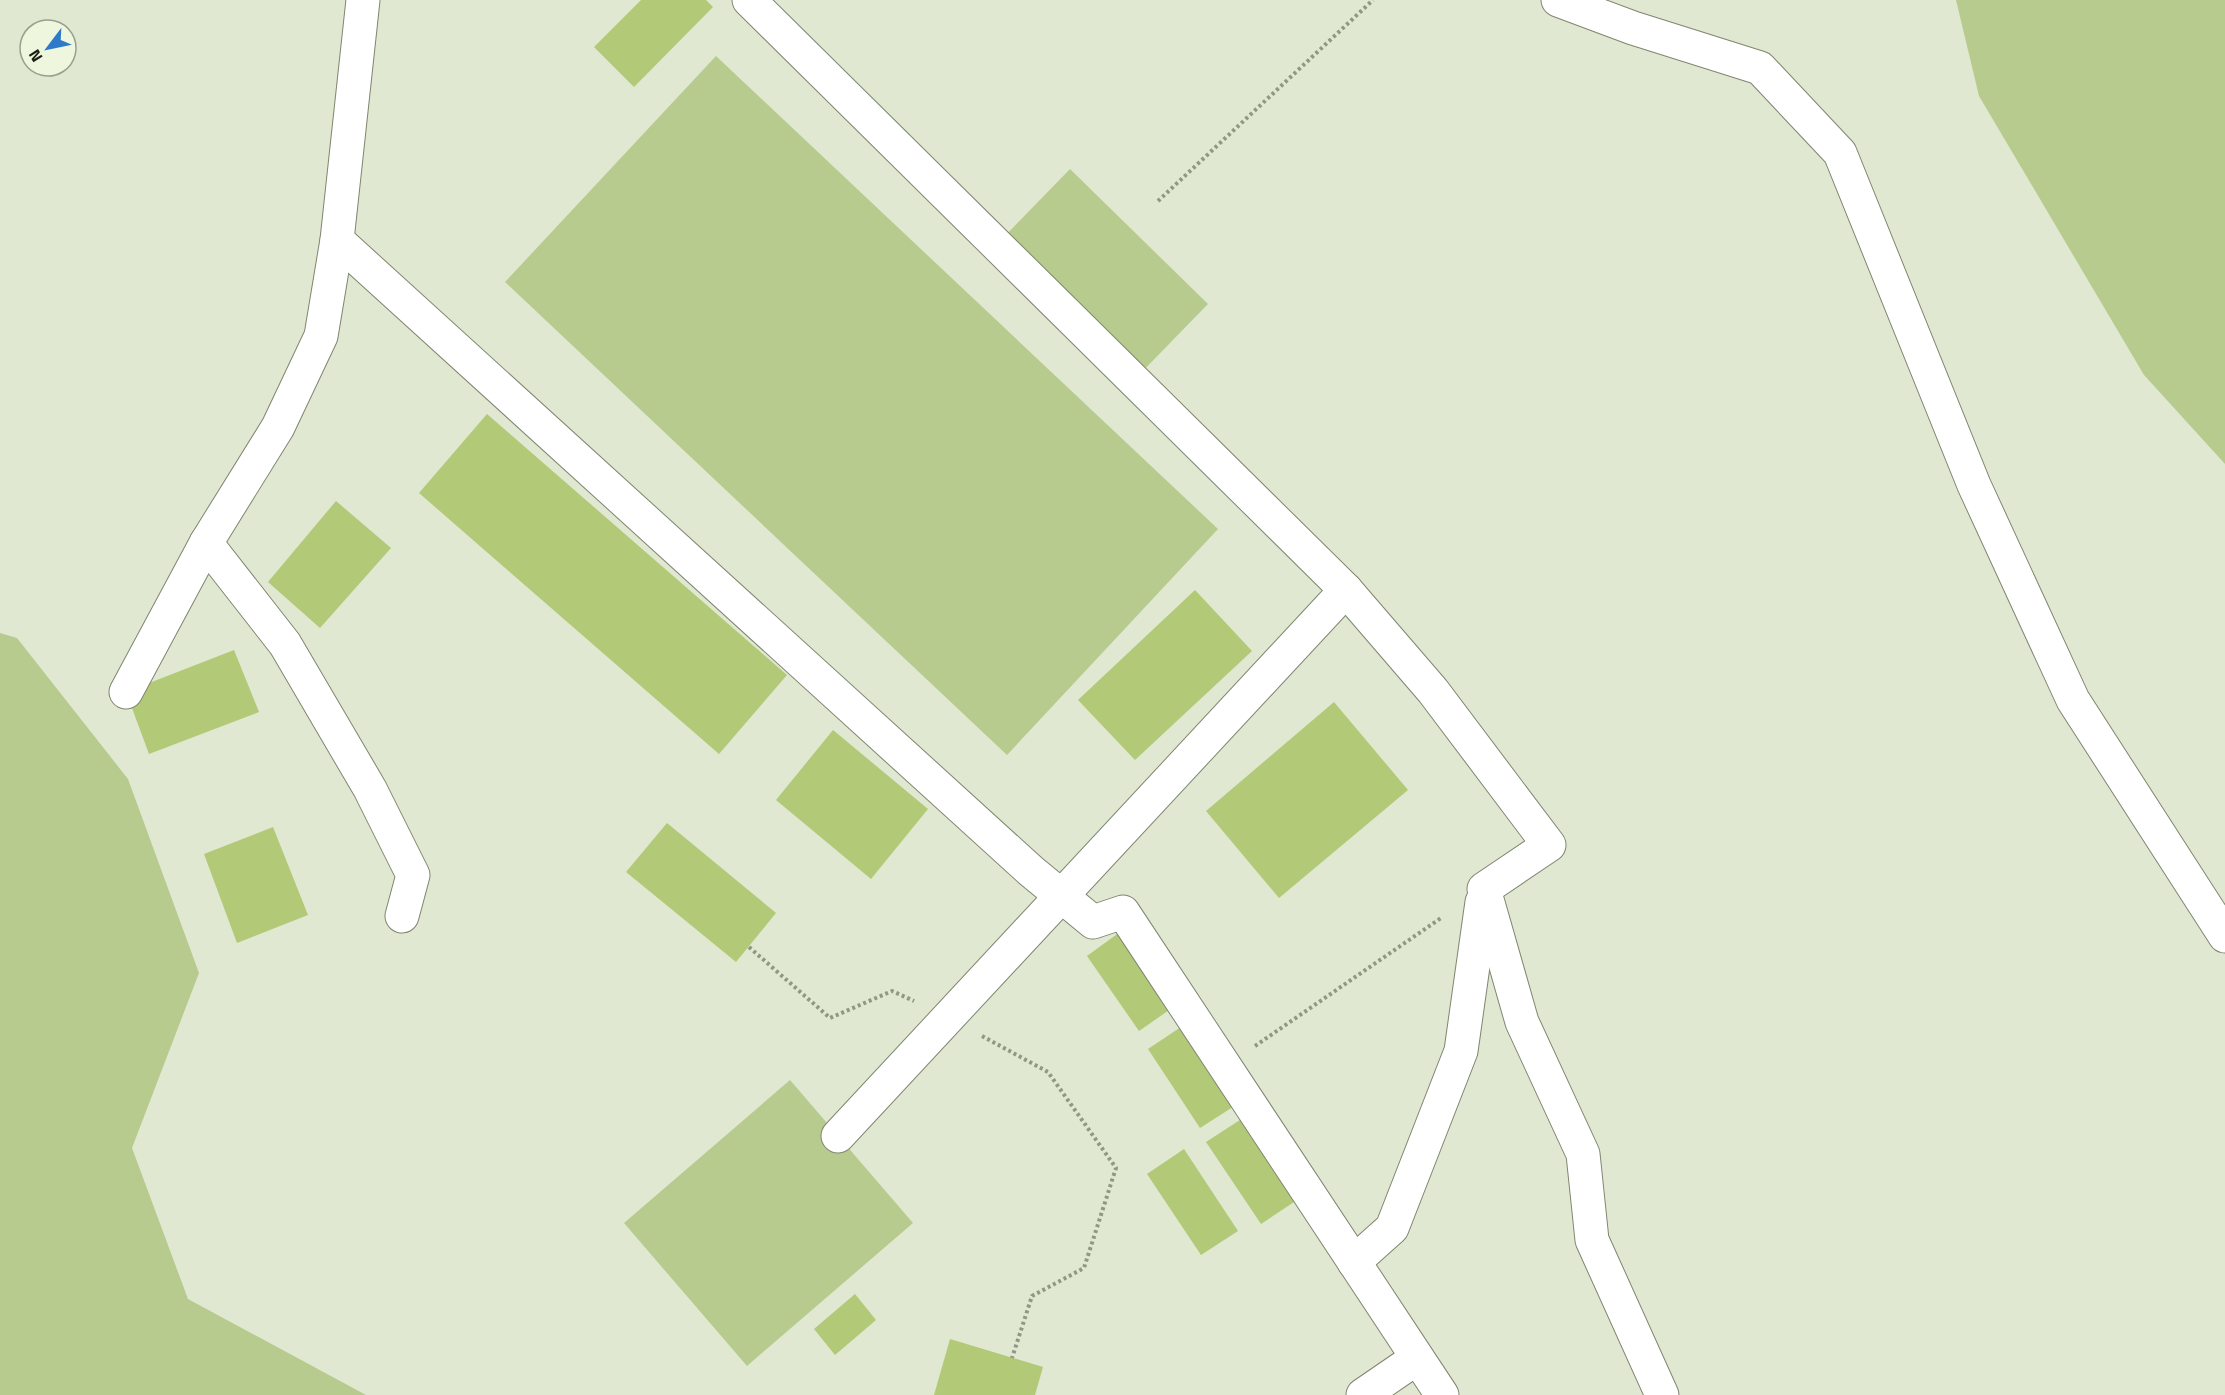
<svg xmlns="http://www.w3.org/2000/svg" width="2225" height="1395" font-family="'Titillium Web',sans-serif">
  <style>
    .green { fill: #b8cb8e }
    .building { fill: #b2c977 }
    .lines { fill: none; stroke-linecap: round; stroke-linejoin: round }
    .minor-casing { stroke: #7f8670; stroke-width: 35 }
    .path { stroke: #919785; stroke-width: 4; stroke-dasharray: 3 3; stroke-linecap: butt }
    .minor { stroke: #fff; stroke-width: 33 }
  </style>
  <rect width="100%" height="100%" fill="#e0e8d1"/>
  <g class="green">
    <path d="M1956 0H2225V464L2144 375 1979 96Z"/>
    <path d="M716 56 1218 529 1007 755 505 282Z"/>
    <path d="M1070 169 1208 304 1134 380 996 245Z"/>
    <path d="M0 633 17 638 128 779 199 973 132 1148 188 1299 366 1395H0Z"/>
    <path d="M790 1080 913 1223 747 1366 624 1223Z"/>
  </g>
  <g class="building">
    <path d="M641 0H706L713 7 634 87 594 47Z"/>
    <path d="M487 414 787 675 719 754 419 493Z"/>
    <path d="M336 501 391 548 320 628 268 582Z"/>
    <path d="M1195 590 1252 651 1135 760 1078 700Z"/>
    <path d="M234 650 259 712 149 754 126 692Z"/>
    <path d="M1334 702 1408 790 1279 898 1206 811Z"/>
    <path d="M833 730 928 809 871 879 776 800Z"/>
    <path d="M667 823 776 913 736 962 626 872Z"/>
    <path d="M273 827 308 915 237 943 204 854Z"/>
    <path d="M1120 932 1172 1008 1139 1031 1087 956Z"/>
    <path d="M1184 1025 1236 1105 1200 1128 1148 1049Z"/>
    <path d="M1243 1118 1297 1200 1261 1224 1206 1142Z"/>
    <path d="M1184 1149 1238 1231 1201 1255 1147 1174Z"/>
    <path d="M855 1294 876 1320 835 1355 814 1329Z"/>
    <path d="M950 1339 1043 1367 1035 1395H934Z"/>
  </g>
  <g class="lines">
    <defs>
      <g id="minor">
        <path d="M749 0 1346 590 838 1136"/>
        <path d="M1558 0 1633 28 1760 68 1840 153 1974 485 2073 700 2225 936"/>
        <path d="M337 240 1031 871 1093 922 1123 912 1442 1395"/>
        <path d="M206 543 285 644 370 789 413 875 402 916"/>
        <path d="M1346 590 1433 691 1549 845 1484 889 1522 1022 1583 1154 1592 1240 1662 1395"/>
        <path d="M126 692 206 543 278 427 321 336 337 240 363 0"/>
        <path d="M1354 1262 1392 1228 1461 1051 1482 902"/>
        <path d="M1363 1395 1417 1358"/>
      </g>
    </defs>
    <use href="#minor" class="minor-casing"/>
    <g class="path">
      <path d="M1158 201 1373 0"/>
      <path d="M749 947 830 1018 892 991 914 1001"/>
      <path d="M982 1036 1048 1072 1116 1168 1084 1268 1032 1296 1012 1358"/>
      <path d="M1255 1046 1441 918"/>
    </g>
    <use href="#minor" class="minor"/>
  </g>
  <g transform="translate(48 48) rotate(238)"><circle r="28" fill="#eef6de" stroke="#999f8d" stroke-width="1.5"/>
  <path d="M0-4.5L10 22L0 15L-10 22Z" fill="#2e79ca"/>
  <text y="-9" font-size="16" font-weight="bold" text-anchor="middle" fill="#1a1d14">N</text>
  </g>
</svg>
